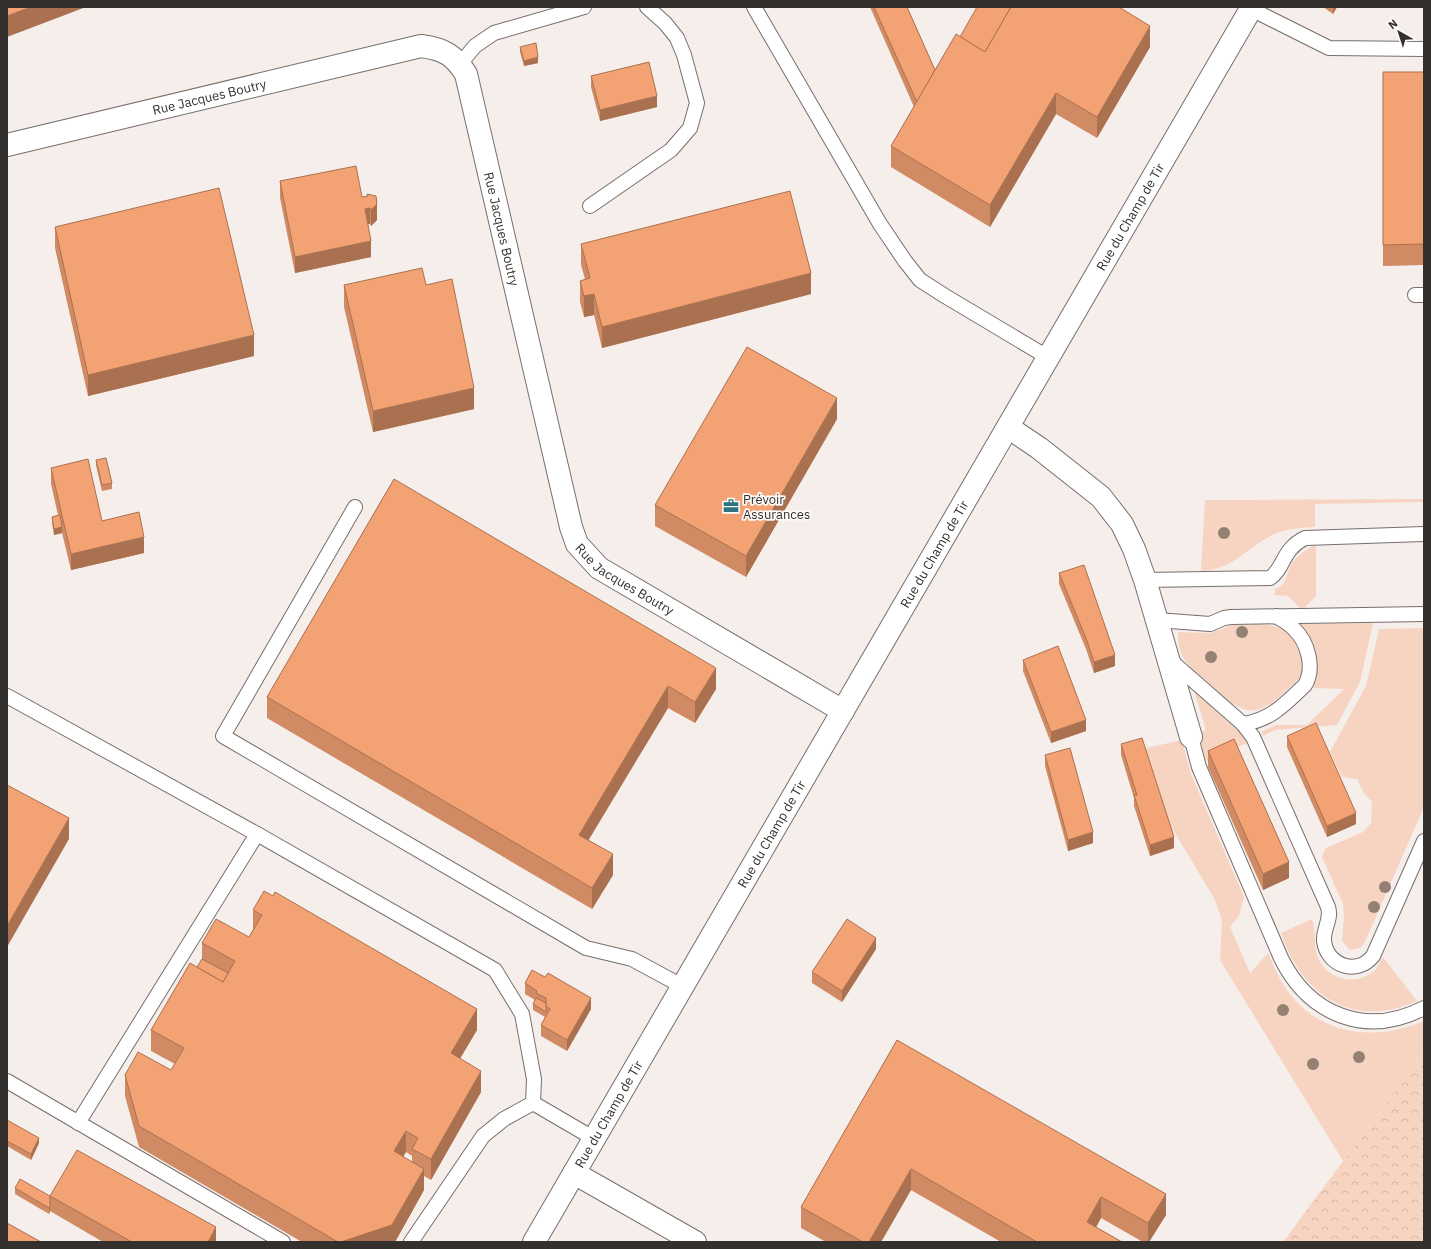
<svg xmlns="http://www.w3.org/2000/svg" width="1431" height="1249" font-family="'IBM Plex Sans',sans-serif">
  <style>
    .grass { fill: #f7d4c1 }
    .forest { fill: url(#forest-crowns) }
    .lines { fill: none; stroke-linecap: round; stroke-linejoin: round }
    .service-casing { stroke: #766f6c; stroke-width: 16 }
    .minor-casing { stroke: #766f6c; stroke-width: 24 }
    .service { stroke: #fff; stroke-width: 14 }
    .minor { stroke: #fff; stroke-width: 22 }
    .tree { fill: #958074 }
    .wall { fill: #d18b64; fill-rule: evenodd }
    .shaded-wall { fill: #aa7151 }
    .building { fill: #f3a274; stroke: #aa7151 }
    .labels { text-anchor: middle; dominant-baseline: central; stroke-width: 3.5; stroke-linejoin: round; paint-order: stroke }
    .street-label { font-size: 13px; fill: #33302e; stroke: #fffcfa }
    .poi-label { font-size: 13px; fill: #33302e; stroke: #fffcfa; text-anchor: start }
  </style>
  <defs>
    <pattern id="forest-crowns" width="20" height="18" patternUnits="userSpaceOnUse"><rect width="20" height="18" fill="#f7d4c1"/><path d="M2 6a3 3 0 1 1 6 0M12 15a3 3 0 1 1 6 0" fill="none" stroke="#d4b6a6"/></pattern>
  </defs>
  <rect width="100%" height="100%" fill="#f5eeea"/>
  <g class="grass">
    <path d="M1424 499V502L1315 504V527C1298 528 1282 529 1267 538 1243 551 1233 569 1201 571L1205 500Z"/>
    <path d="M1313 546H1316V596L1304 608H1300L1288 596 1275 595V589C1288 585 1285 575 1291 565 1296 557 1304 551 1313 546Z"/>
    <path d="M1373 623 1360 682 1337 725 1275 730 1263 736 1261 732 1276 725H1307L1344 689 1313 688C1320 664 1315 644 1300 624Z"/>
    <path d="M1234 625C1249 625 1266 622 1280 628 1296 635 1308 660 1300 677 1298 681 1292 685 1289 688 1277 699 1265 712 1247 710 1232 707 1219 692 1208 682 1190 667 1177 658 1178 632L1209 633Z"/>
    <path d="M1424 628V807L1364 944 1360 948 1350 950 1342 941 1344 916 1343 904 1322 857 1326 848 1363 832 1371 823 1372 802 1364 793 1357 779 1342 777 1330 752 1366 686 1379 629Z"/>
    <path d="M1194 691 1246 738 1247 743 1206 761 1198 733 1206 730Z"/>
    <path d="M1182 740 1191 774 1244 897 1239 916 1230 927 1250 973 1268 953C1275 970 1282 985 1294 999 1327 1037 1380 1040 1424 1021V1052L1343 1161 1220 960 1222 920 1214 898 1163 813 1142 749Z"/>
    <path d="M1312 919C1317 933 1313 946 1318 958 1327 980 1357 987 1375 970 1378 966 1380 961 1383 957L1417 1001C1353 1030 1301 995 1281 933Z"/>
  </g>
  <path class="forest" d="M1424 1052V1242H1283Z"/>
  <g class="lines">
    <defs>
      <g id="service">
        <path d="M754 7 880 224 905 261 920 280 945 296 1049 358"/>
        <path d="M1251 9 1329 48 1424 49"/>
        <path d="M460 64 475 46 494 33 584 7"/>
        <path d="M590 206 671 150 690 128 697 103 684 55 677 38 665 23 647 7"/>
        <path d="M1415 295H1424"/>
        <path d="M355 507 223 736 586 948 632 959 682 986"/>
        <path d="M1145 580 1270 578C1284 569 1282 549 1305 538L1424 534"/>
        <path d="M1157 620 1210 624 1224 618 1231 617 1424 614"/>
        <path d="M1170 660 1243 724 1253 737 1328 907C1332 919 1323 929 1324 941 1327 966 1357 976 1373 956L1424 841"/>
        <path d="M7 696 257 834 495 970 522 1014 534 1079 533 1103 504 1119 483 1136 411 1242"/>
        <path d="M1243 724C1271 720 1285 704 1305 685 1315 668 1308 642 1294 629 1289 623 1282 620 1276 616"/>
        <path d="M1191 737 1199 767 1281 958C1309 1015 1366 1038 1424 1008"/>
        <path d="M7 1081 283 1242"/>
        <path d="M533 1103 593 1138"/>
        <path d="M78 1123 257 834"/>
      </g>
      <g id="minor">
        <path id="s1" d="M7 145 421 46C444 49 454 55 466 74L571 527 577 544 599 568 843 711"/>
        <path d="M1008 427 1039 448 1101 497 1122 524 1134 549 1145 580 1191 737"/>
        <path d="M574 1173 695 1242"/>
        <path id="s2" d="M534 1242 1252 7"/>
      </g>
    </defs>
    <use href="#service" class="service-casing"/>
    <use href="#minor" class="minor-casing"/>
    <use href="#service" class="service"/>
    <use href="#minor" class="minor"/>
  </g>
  <g class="tree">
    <circle cx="1224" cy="533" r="6"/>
    <circle cx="1242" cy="632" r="6"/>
    <circle cx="1211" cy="657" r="6"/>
    <circle cx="1385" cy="887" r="6"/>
    <circle cx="1374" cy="907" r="6"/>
    <circle cx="1283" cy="1010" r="6"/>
    <circle cx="1359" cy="1057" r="6"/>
    <circle cx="1313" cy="1064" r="6"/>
  </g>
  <g class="wall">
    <path d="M870 7H907L935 70 960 37 1150 47 1097 138 1056 114 990 227 891 167V146L914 107Z"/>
    <path d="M1323 7H1337L1333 14Z"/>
    <path d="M520 47 538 63 524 66 520 52Z"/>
    <path d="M1383 72H1424V265L1383 266Z"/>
    <path d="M591 76 657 107 600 121 591 87Z"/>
    <path d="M280 181 362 197 367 196V194L377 220 371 226 370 224H368L371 257 295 273 280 198Z"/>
    <path d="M55 227 254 356 88 396 55 248Z"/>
    <path d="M581 244 811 294 602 348 594 315 584 317 580 302V281L585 279 581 265Z"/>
    <path d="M344 285H426L474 409 373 432 344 307Z"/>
    <path d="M837 419 746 577 655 526V505Z"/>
    <path d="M96 460 112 483V489L102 491 96 465Z"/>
    <path d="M51 468 102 521 144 553 71 570 62 533 54 535 52 523V517L58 515 51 484Z"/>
    <path d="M394 479 716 689 695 723 668 708 588 840 613 875 592 909 267 718V697Z"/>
    <path d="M1059 573 1115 666 1094 673 1086 649 1059 584Z"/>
    <path d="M1023 660 1086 731 1051 743 1023 671Z"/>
    <path d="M1287 736 1356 824 1327 837 1287 747Z"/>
    <path d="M1121 744 1174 848 1150 856 1134 806V798L1121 755Z"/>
    <path d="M1208 751 1289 878 1263 890 1208 767Z"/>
    <path d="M1045 755 1093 843 1068 851 1045 766Z"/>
    <path d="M253 910 477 1030 460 1058 481 1092 431 1180 424 1176V1190L395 1242H302L139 1147 125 1096V1075L171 1070 175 1064 151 1051V1030L197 967 202 959V943L249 937 253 930ZM406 1152 412 1156V1162L403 1157Z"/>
    <path d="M876 949 842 1002 812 983V972Z"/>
    <path d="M525 983 591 1009 567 1051 541 1036V1025L545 1017 533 1010V1004L535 1000 525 994Z"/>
    <path d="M897 1040 1166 1215 1149 1242H1143L1101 1218 1096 1227 1122 1242H1001L911 1190 881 1242H826L801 1228V1207Z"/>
    <path d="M7 1120 39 1143 31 1160 7 1146Z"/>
    <path d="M15 1188 50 1196 216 1242H103L50 1211 49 1214 15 1194Z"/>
  </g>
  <g class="shaded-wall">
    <path d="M31 7H86L7 37V16Z"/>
    <path d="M1334 7H1337L1333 14V8Z"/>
    <path d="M1150 26V47L1097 138V117Z"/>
    <path d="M538 57V63L524 66V61Z"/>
    <path d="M1056 93V114L990 227V205Z"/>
    <path d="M657 96V107L600 121V110Z"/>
    <path d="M377 204V220L371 226V210Z"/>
    <path d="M370 208V224L365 225V209Z"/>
    <path d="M371 241V257L295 273V257Z"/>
    <path d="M811 273V294L602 348V327Z"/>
    <path d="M594 294V315L584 317V296Z"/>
    <path d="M254 335V356L88 396V375Z"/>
    <path d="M474 388V409L373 432V411Z"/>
    <path d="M837 398V419L746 577V556Z"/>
    <path d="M62 527V533L54 535V529Z"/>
    <path d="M144 537V553L71 570V554Z"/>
    <path d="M1115 655V666L1094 673V662Z"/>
    <path d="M716 668V689L695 723V702Z"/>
    <path d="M668 686V708L579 856V835Z"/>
    <path d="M1086 720V731L1051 743V732Z"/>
    <path d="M1356 813V824L1327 837V826Z"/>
    <path d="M69 818V839L7 947V926Z"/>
    <path d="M1093 832V843L1068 851V840Z"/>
    <path d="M1174 837V848L1150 856V845Z"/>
    <path d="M613 854V875L592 909V888Z"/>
    <path d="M1289 862V878L1263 890V874Z"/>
    <path d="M876 938V949L842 1002V991Z"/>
    <path d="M591 998V1009L567 1051V1040Z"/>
    <path d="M477 1009V1030L451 1074V1053Z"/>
    <path d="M481 1071V1092L431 1180V1159Z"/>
    <path d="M406 1131V1152L394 1172V1151Z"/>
    <path d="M39 1138V1143L31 1160V1154Z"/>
    <path d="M424 1169V1190L395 1242H341Z"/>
    <path d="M911 1169V1190L881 1242H869Z"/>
    <path d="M1166 1194V1215L1149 1242H1148V1223Z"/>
    <path d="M1101 1197V1218L1088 1242 1087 1222Z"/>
    <path d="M50 1206V1211L49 1214V1208Z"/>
    <path d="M216 1227V1242H208Z"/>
  </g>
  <g class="building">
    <path d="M7 7H31L7 16Z"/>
    <path d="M874 7H907L935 70 917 102Z"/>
    <path d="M977 7H1011L985 52 960 37Z"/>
    <path d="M1011 7H1119L1150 26 1097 117 1056 93 990 205 891 146 956 34 985 52Z"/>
    <path d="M536 43 538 57 524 61 520 47Z"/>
    <path d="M649 62 657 96 600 110 591 76Z"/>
    <path d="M1383 72H1424V244L1383 245Z"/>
    <path d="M356 166 362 197 368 196 367 194 376 196 377 204 371 210 370 208 365 209 371 241 295 257 280 181Z"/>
    <path d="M219 188 254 335 88 375 55 227Z"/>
    <path d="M790 191 811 273 602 327 594 294 584 296 580 281 590 278 581 244Z"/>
    <path d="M422 268 426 285 452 279 474 388 373 411 344 285Z"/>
    <path d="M747 347 837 398 746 556 655 505Z"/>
    <path d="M106 458 112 483 102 485 96 460Z"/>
    <path d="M88 459 102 521 139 512 144 537 71 554 51 468Z"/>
    <path d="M394 479 716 668 695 702 668 686 579 835 613 854 592 888 267 697Z"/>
    <path d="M60 515 62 527 54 529 52 517Z"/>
    <path d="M1084 565 1115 655 1094 662 1086 638 1059 573Z"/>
    <path d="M1058 646 1086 720 1051 732 1023 660Z"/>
    <path d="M1316 723 1356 813 1327 826 1287 736Z"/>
    <path d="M1142 738 1174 837 1150 845 1134 795H1137L1121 744Z"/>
    <path d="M1234 739 1289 862 1263 874 1208 751Z"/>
    <path d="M1070 748 1093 832 1068 840 1045 755Z"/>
    <path d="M7 785 69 818 7 926Z"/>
    <path d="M264 891 273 896 275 892 477 1009 451 1053 481 1071 431 1159 412 1149 418 1138 406 1131 394 1151 424 1169 392 1225 341 1242H338L139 1126 125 1075 138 1052 171 1070 184 1048 151 1030 190 963 223 982 235 961 202 943 216 919 249 937 262 915 253 910Z"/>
    <path d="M847 919 876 938 842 991 812 972Z"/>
    <path d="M202 959 228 973 223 982 197 967Z"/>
    <path d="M532 970 545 977 548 973 591 998 567 1040 541 1025 550 1009 546 1006V998L536 993 537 991 525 983Z"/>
    <path d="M536 998 546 1003V1012L533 1004Z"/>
    <path d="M897 1040 1166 1194 1148 1223 1101 1197 1087 1222 1122 1242H1037L911 1169 869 1242H863L801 1207Z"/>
    <path d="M7 1120 39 1138 31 1154 7 1141Z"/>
    <path d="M77 1150 216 1227 208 1242H132L50 1196Z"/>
    <path d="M20 1179 50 1196V1206L49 1208 15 1188Z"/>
    <path d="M7 1223 41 1242H7Z"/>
  </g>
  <defs>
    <symbol id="office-bare" viewBox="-9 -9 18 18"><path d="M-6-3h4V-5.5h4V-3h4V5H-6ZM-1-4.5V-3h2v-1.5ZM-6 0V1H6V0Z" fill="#2b737e" stroke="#fffcfa" stroke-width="2.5" paint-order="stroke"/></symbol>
  </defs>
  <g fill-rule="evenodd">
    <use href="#office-bare" x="720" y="495" width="22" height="22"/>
  </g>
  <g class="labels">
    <g class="street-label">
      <text stroke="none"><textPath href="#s1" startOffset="208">Rue Jacques Boutry</textPath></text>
      <text stroke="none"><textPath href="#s2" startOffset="1186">Rue du Champ de Tir</textPath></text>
      <text stroke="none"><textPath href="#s1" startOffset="640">Rue Jacques Boutry</textPath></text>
      <text stroke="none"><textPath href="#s2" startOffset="796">Rue du Champ de Tir</textPath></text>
      <text stroke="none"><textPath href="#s1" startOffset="1024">Rue Jacques Boutry</textPath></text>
      <text stroke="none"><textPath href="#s2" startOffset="472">Rue du Champ de Tir</textPath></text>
      <text stroke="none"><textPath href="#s2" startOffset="148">Rue du Champ de Tir</textPath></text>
    </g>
    <g class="poi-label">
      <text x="743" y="499">Prévoir<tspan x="743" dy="15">Assurances</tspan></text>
    </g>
  </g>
  <rect width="1431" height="1249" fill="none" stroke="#33302e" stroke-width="16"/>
  <g transform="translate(1399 32) rotate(321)" stroke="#fffcfa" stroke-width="3" paint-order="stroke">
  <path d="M0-3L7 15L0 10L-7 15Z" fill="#33302e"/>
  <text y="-6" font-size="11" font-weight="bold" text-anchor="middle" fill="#33302e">N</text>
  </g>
</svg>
